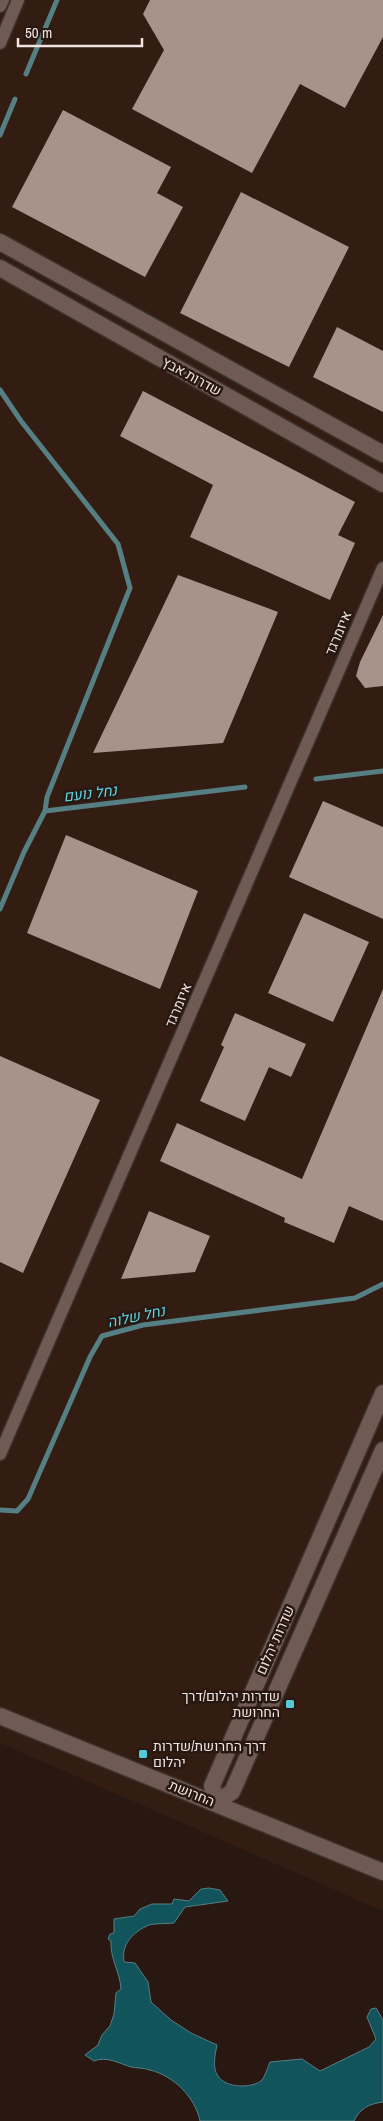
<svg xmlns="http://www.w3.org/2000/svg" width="383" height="2121" font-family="'Archivo Narrow',Heebo,sans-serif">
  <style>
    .built { fill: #331d13 }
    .water { fill: #12545b; stroke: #557f83 }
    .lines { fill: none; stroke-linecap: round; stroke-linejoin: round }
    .stream { stroke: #557f83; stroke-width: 5 }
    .building { fill: #a89289 }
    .minor-casing { stroke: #3d312d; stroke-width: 15 }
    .tertiary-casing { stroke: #3d312d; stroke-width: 19 }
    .minor { stroke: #6f5b53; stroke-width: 12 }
    .tertiary { stroke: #6f5b53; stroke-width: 16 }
    .poi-dot { fill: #52cbd8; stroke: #281811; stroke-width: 2 }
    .labels { text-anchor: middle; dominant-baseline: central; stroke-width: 5; stroke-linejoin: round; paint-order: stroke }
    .street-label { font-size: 14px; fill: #f0e4df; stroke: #281811 }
    .poi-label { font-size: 14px; fill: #f0e4df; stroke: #281811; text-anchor: end }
    .water-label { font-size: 15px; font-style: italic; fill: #5ad4e1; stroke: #281811 }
  </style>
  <rect width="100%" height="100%" fill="#281811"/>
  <path class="built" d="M0 0H383V1911L0 1743Z"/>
  <path class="water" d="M209 1888 220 1890 228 1901 185 1907 174 1923C167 1924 156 1923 149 1925 133 1932 121 1944 124 1962L135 1963 148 1982 151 2002 171 2020 191 2033 217 2045C215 2055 212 2068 218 2076 225 2088 252 2089 262 2080 265 2076 268 2067 270 2062L302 2059 320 2071 369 2047 376 2039 367 2017 371 2009 376 2008 383 2020V2102C369 2104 360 2108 354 2121H200C195 2097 174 2076 150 2070 144 2068 137 2068 131 2067 118 2063 107 2056 94 2061L85 2055 98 2045 102 2035 110 2026 114 2014 116 1993 121 1989C120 1972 110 1959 111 1941L108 1939 110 1934 114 1933V1919L134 1916 140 1909 152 1904H172L174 1899 189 1901 201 1889Z"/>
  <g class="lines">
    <g class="stream">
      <path d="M26 74 57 0"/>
      <path d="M0 135 15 99"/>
      <path d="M0 390 21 421 118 544 130 588 47 797 45 811"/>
      <path d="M316 779 383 771"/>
      <path d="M0 909 24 852 45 811 245 787"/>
      <path d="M1 1510 17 1511 28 1499 90 1357 102 1336 143 1325 355 1298 383 1284"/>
    </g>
  </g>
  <g class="building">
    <path d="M150 0H383V37L345 108 300 84 252 173 132 109 164 50 143 14Z"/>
    <path d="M63 110 171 167 157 193 183 207 145 277 12 207Z"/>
    <path d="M241 192 349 247 289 367 180 313Z"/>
    <path d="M337 327 383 351V412L313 377Z"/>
    <path d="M143 391 355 502 338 535 355 543 330 600 190 537 213 485 120 436Z"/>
    <path d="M178 575 278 612 223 743 93 753Z"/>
    <path d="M383 615V686L365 688 356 676 360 662Z"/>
    <path d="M323 801 383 827V919L289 877Z"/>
    <path d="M66 835 198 891 160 989 27 933Z"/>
    <path d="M304 913 369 942 333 1022 268 993Z"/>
    <path d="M383 989V1221L349 1206 334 1243 284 1222 285 1218 160 1161 177 1123 302 1179Z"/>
    <path d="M235 1013 306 1044 291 1077 269 1067 245 1121 200 1101 224 1047 221 1045Z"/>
    <path d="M0 1056 100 1100 23 1273 0 1262Z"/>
    <path d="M149 1211 210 1236 195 1272 121 1279Z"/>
  </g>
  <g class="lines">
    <defs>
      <g id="minor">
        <path d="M0 6 3 0"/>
        <path d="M0 43 18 0"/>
        <path d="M0 1454 383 568"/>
      </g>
      <g id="tertiary">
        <path d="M0 242 383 454"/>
        <path d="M0 268 383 484"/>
        <path d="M0 1716 383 1872"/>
        <path d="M216 1802 212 1786 383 1393"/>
        <path d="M216 1802 232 1792 383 1450"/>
      </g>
    </defs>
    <use href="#minor" class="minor-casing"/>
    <use href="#tertiary" class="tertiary-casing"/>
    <use href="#minor" class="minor"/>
    <use href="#tertiary" class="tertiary"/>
  </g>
  <g class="poi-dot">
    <rect x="285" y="1699" width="10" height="10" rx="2.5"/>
    <rect x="138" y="1749" width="10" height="10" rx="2.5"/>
  </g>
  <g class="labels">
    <g class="street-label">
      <text transform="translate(192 376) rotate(29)">שדרות אבץ</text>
      <text transform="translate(338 633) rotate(-67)">איזמרגד</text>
      <text transform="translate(178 1005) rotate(-67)">איזמרגד</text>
      <text transform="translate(275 1640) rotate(-66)">שדרות יהלום</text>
      <text transform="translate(192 1793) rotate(22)">החרושת</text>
    </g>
    <g class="poi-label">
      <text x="280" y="1696">שדרות יהלום/דרך<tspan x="280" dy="16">החרושת</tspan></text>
      <text x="153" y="1746" text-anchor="start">דרך החרושת/שדרות<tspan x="153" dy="16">יהלום</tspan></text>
    </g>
    <g class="water-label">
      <text transform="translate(90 793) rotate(-7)">נחל נועם</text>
      <text transform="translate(136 1316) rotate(-12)">נחל שלוה</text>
    </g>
  </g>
  <path d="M18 38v8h124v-8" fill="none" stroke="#f0e4df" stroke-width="2.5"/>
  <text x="25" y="38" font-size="15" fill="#f0e4df" stroke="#281811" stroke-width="4" paint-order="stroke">50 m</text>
</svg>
